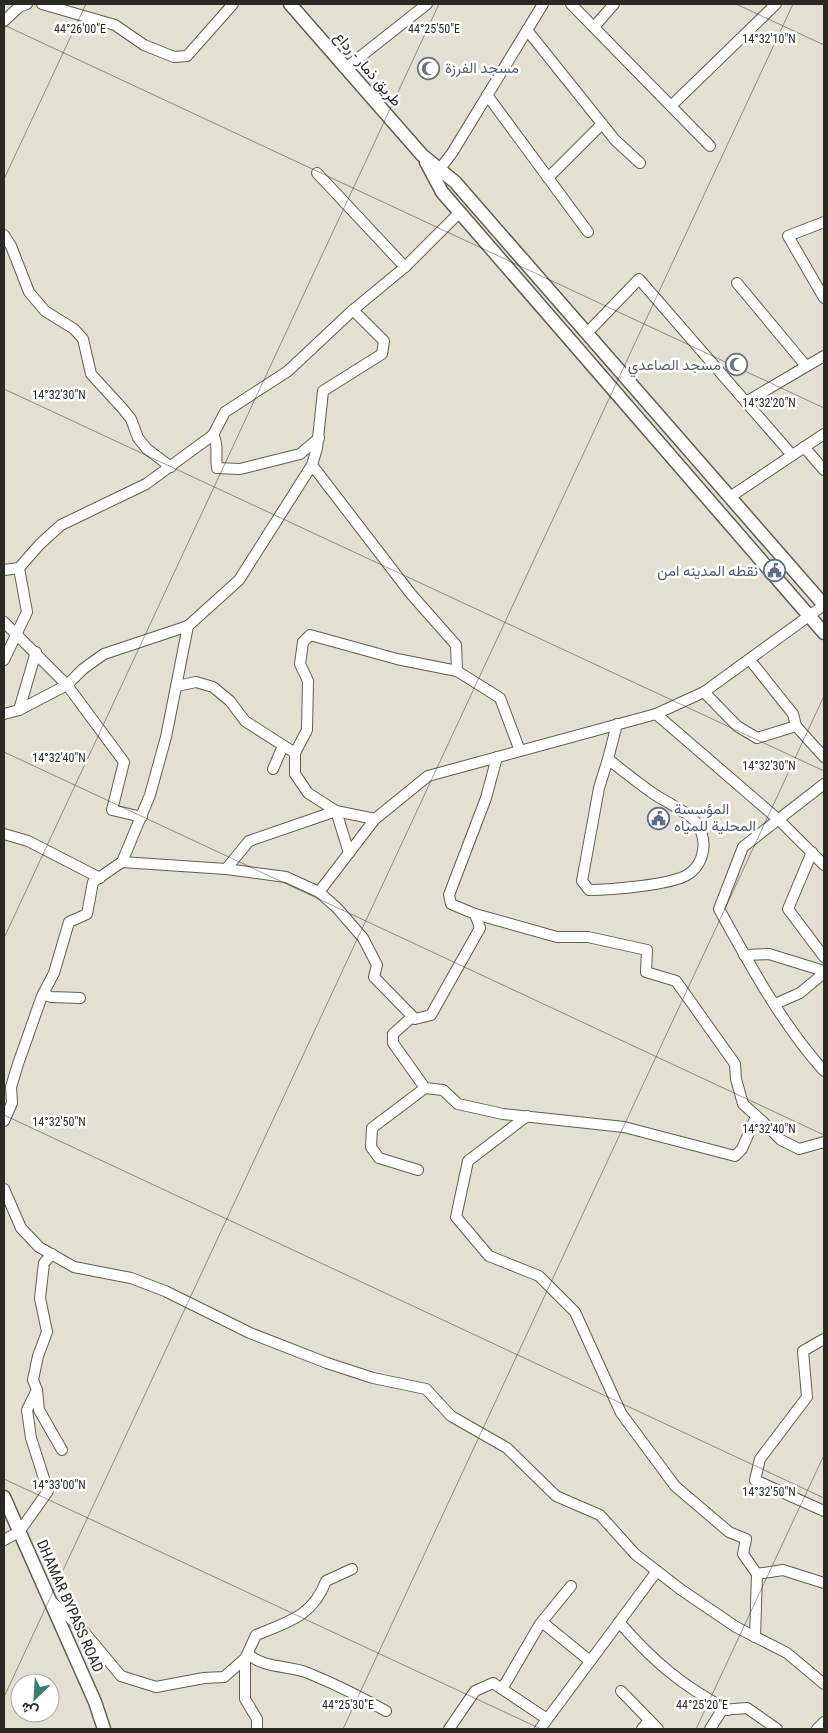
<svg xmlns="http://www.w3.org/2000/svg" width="828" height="1733" font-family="'Roboto Condensed',Vazirmatn,sans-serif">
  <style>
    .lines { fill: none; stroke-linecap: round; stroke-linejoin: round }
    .minor-casing { stroke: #615e52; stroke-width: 12 }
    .major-casing { stroke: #615e52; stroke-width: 15 }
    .minor { stroke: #fff; stroke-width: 10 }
    .major { stroke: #fff; stroke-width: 12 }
    .ticks { fill: none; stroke: #2b2924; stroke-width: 1; stroke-opacity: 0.45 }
    .labels { text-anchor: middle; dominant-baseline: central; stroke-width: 5; stroke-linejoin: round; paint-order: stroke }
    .worship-label { font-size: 15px; fill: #5b616d; stroke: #fff; text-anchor: start }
    .street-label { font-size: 15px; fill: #2b2924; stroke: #fff }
    .service-label { font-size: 15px; fill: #4e5e75; stroke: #fff; text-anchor: end }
    .ticks-label { font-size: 12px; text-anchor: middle; fill: #2b2924; stroke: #fff; stroke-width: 5; stroke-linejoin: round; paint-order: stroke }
  </style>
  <rect width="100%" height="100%" fill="#e3e0d2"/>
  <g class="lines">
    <defs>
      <g id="minor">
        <path d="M42 4 115 25 144 45 174 57 187 56 233 4"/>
        <path d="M571 4 710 146"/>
        <path d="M4 21 19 7 27 4"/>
        <path d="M594 27 614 4"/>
        <path d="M527 30 615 140 640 163"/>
        <path d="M346 68 427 4"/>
        <path d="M487 95 588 232"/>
        <path d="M671 106 776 4"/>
        <path d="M317 173 405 267"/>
        <path d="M436 174 452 153 543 4"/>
        <path d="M548 178 602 124"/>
        <path d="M824 222 788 236 824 298"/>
        <path d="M4 235 11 246 29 292 45 311 74 329 83 339 91 374 123 409 131 419 138 438 147 449 171 467"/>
        <path d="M737 283 806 366"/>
        <path d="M587 333 639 279 792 455"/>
        <path d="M746 402 824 356"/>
        <path d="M213 435C219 444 215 457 217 468L240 469 300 454 319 438"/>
        <path d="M804 447 824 470"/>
        <path d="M312 465 411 594 456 645 457 671"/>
        <path d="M730 497 824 434"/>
        <path d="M4 570 19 568 40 544 61 525 146 484 213 435 225 412 288 371 353 310 405 267 460 212"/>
        <path d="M4 622 67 685 124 762 112 810 142 817"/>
        <path d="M4 660 27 612 19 568"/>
        <path d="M750 660 793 714 796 726"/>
        <path d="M177 686 196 682 213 687 230 701 245 721 295 753"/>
        <path d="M704 692 737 726 757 738 796 726 824 757"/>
        <path d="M19 710 36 652"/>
        <path d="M4 714 19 710 67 685 83 669 104 654 188 626"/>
        <path d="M656 714 779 820 824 865"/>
        <path d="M608 759 599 788 582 881 589 890C610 890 670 885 687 875 696 870 702 860 703 850 705 840 701 827 693 819 682 809 666 802 654 794 638 783 623 771 608 759L617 724"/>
        <path d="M273 769 283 746"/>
        <path d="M824 784 743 847 719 909C750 965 781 1023 824 1071"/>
        <path d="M375 819 336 811 308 793 295 774V753L307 730 308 681 300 664 303 642 310 635 397 659 457 671 500 698 520 751"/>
        <path d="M4 834 28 841 100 878"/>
        <path d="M812 852 788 909 824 957"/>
        <path d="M122 862 150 795 166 737 188 626 239 580 312 465 317 448 323 391 382 354 384 341 353 310"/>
        <path d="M226 869 249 841 336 811 349 853"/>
        <path d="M319 892 375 819 428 776 656 714 704 692 824 605"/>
        <path d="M475 914 557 937H588L647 950 646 972 676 981 735 1064 736 1079 743 1104 762 1121"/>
        <path d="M744 955 769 954 824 971"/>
        <path d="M43 994 51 997 80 998"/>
        <path d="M775 1004 800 993 824 973"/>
        <path d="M412 1017 393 1034V1043L425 1088 372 1128 371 1147 379 1158 418 1170"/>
        <path d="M425 1088 443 1090 458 1104 503 1114 624 1127 735 1156 742 1149 754 1121H762L781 1140 799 1149 824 1142"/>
        <path d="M527 1116 468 1161 456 1217 489 1256 539 1276 575 1312 621 1413 675 1486 729 1532 746 1539 743 1554 757 1574 755 1637"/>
        <path d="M4 1121 12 1103 11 1087 18 1064 42 996 54 973 69 922 87 914 93 882 122 862 226 869 286 877 319 892 337 908 363 938 377 965 374 977 415 1019 431 1015 480 928 475 914 451 904 449 895 486 798 497 757"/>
        <path d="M4 1189 21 1228 39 1247 74 1267 131 1278 165 1291 250 1333 327 1363 373 1378 426 1389 451 1416 507 1448 556 1496 600 1515 635 1554 680 1589 736 1627 787 1653 824 1684"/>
        <path d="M824 1339 803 1351 807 1397 760 1459 755 1480 824 1511"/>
        <path d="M37 1390 39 1410 62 1450"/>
        <path d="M4 1540 19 1532 48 1491 31 1438 27 1410 37 1390 33 1380 38 1356 47 1332 40 1298 44 1263 52 1254"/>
        <path d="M757 1574 783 1570 824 1583"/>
        <path d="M51 1601 80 1627 121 1676 156 1687 204 1678 224 1677 249 1655C266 1669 289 1665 308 1673 335 1684 361 1697 386 1711"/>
        <path d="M542 1622 590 1661"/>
        <path d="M619 1622C654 1662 681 1685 728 1710"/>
        <path d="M502 1689 540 1624 571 1586"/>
        <path d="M621 1691 658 1729"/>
        <path d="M257 1729V1719L245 1699V1659L256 1635C288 1622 313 1616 326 1581L352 1569"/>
        <path d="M449 1729 475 1691 493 1683 547 1719"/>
        <path d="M540 1729 657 1571"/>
        <path d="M642 1729 649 1720"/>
        <path d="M710 1729 722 1710 747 1708 777 1729"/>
        <path d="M817 1729 824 1722"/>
      </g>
      <g id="major">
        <path d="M290 4 422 155 455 182 824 605"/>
        <path d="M426 162 442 192 824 633"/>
        <path d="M4 1497 95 1702 104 1729"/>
      </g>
    </defs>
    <use href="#minor" class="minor-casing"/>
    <use href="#major" class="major-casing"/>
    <use href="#minor" class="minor"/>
    <use href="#major" class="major"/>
  </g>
  <path class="ticks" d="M736 4 824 45M4 25 824 408M4 179 86 4M4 389 824 771M4 752 824 1135M4 938 439 4M4 1115 824 1498M4 1479 541 1729M4 1697 793 4M343 1729 824 696M696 1729 824 1455"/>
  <defs>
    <symbol id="mosque-ring" viewBox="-11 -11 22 22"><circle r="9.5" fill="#fff" stroke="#6b7280" stroke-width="1.5"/><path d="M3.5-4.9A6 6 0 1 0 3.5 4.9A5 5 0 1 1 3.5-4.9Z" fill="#6b7280"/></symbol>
    <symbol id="civic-ring" viewBox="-11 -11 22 22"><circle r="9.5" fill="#fff" stroke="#5c6f8a" stroke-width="1.5"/><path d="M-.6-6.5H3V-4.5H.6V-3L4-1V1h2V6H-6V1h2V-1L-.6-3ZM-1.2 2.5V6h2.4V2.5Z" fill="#5c6f8a"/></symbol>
  </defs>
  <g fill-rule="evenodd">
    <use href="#mosque-ring" x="416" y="56" width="25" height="25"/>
    <use href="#mosque-ring" x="724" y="352" width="25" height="25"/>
    <use href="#civic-ring" x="762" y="558" width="25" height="25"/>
    <use href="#civic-ring" x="646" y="806" width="25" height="25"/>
  </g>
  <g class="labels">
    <g class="worship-label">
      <text x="445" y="68">مسجد الفرزة</text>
      <text x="721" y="365" text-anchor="end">مسجد الصاعدي</text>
    </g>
    <g class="street-label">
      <text transform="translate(368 69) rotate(49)">طريق ذمار - رداع</text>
      <text transform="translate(70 1606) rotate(66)">DHAMAR BYPASS ROAD</text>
    </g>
    <g class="service-label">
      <text x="758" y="571">نقطه المدينه امن</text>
      <text x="674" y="809" text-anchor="start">المؤسسة<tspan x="674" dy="17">المحلية للمياه</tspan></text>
    </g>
  </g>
  <g class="ticks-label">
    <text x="80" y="33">44°26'00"E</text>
    <text x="434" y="33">44°25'50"E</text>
    <text x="769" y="43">14°32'10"N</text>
    <text x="59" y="399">14°32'30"N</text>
    <text x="769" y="407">14°32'20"N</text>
    <text x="59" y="762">14°32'40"N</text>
    <text x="769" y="770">14°32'30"N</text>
    <text x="59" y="1126">14°32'50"N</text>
    <text x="769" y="1133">14°32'40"N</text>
    <text x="59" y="1489">14°33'00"N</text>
    <text x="769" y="1496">14°32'50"N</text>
    <text x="348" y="1709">44°25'30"E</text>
    <text x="702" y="1709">44°25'20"E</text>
  </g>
  <rect width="828" height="1733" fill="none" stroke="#2b2924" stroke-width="10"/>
  <g transform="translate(35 1698) rotate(205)"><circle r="24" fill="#ffffff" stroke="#aaa9a7"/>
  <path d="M0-4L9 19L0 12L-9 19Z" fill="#387d71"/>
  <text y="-8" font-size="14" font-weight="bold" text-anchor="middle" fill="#2b2924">ش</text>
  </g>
</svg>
